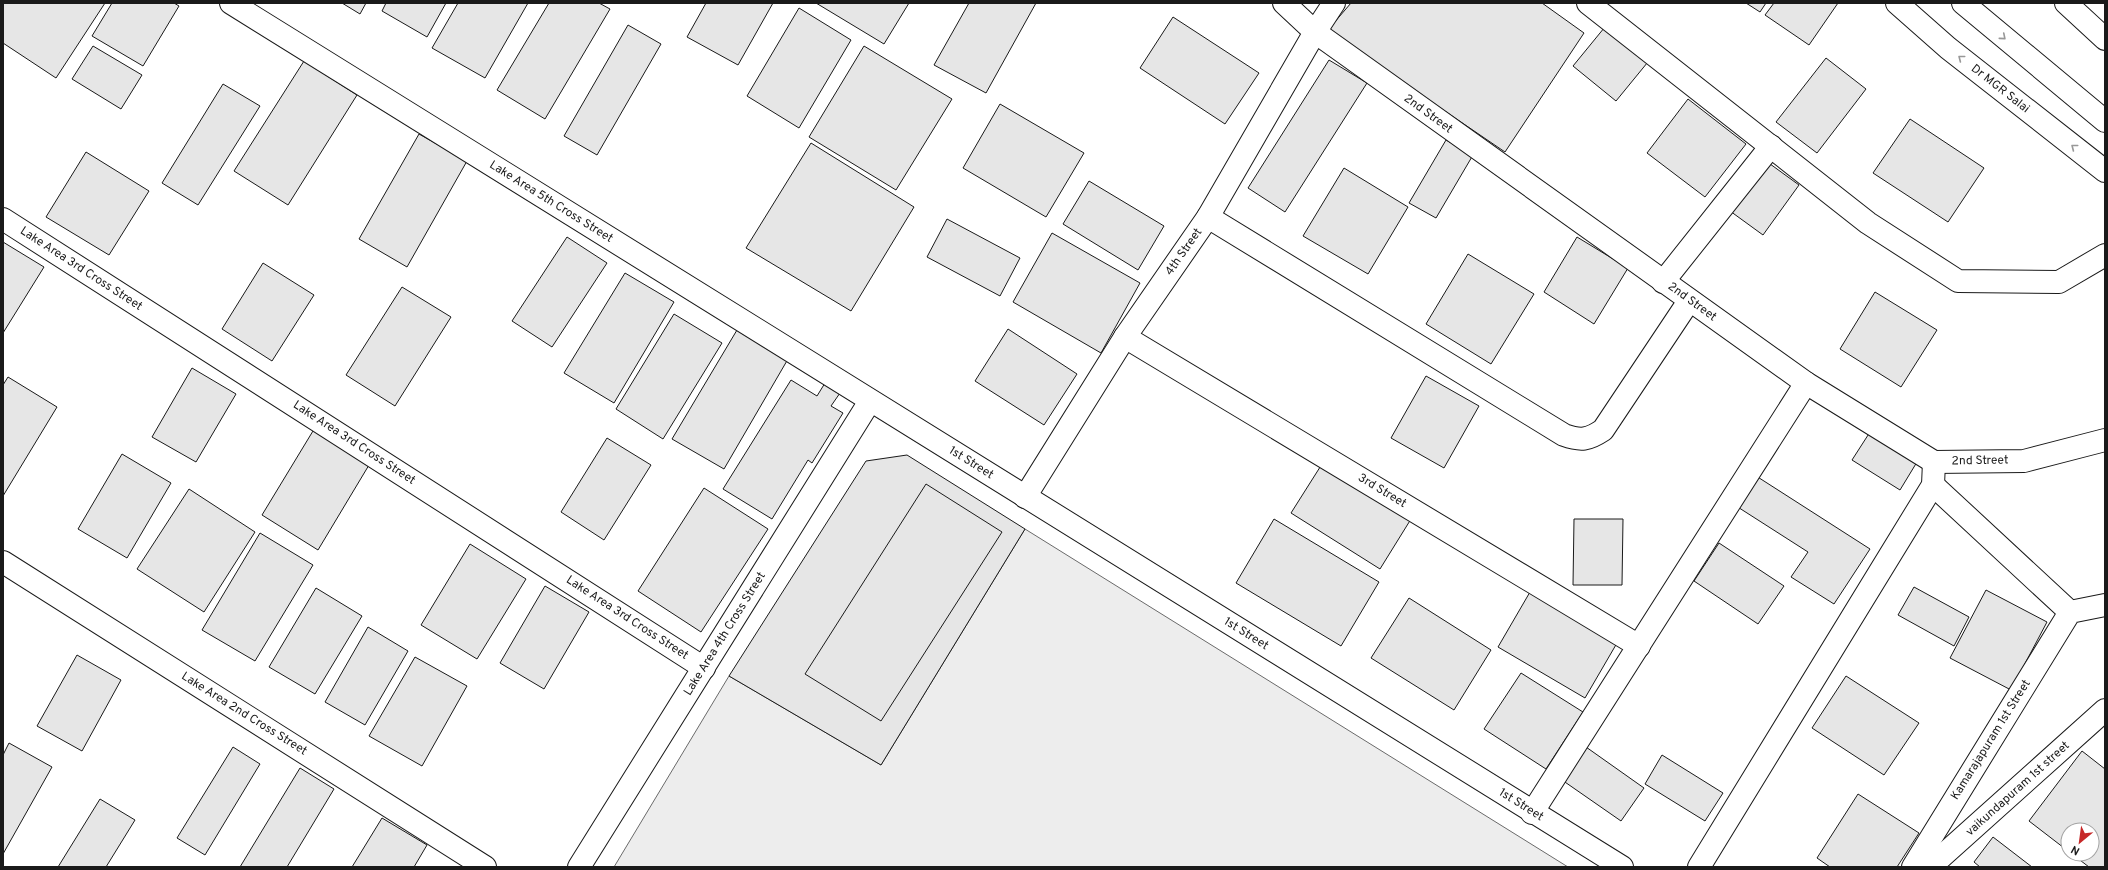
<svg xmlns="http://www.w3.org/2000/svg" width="2108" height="870" font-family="Overpass,sans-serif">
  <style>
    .built { fill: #ededed; stroke: #6a6a6a }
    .building { fill: #e6e6e6; stroke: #1a1a1a }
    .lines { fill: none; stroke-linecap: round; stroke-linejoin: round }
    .street-casing { stroke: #1a1a1a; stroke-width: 24 }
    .primary-casing { stroke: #1a1a1a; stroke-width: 24 }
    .street { stroke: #fff; stroke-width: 22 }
    .primary { stroke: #fff; stroke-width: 22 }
    .oneway { stroke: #989898 }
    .labels { text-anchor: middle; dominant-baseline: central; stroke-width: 3; stroke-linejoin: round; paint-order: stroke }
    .street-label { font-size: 12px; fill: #1a1a1a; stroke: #fff }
  </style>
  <rect width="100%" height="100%" fill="#fff"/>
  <path class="built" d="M1025 529 1568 867H614L729 676 881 765Z"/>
  <g class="building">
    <path d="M3 3H105L56 78 3 43Z"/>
    <path d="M112 3H174L179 6 143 66 92 36Z"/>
    <path d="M342 3H366L360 14Z"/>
    <path d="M386 3H446L427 37 382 11Z"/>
    <path d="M458 3H528L485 78 432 48Z"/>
    <path d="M549 3H599L610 9 545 119 497 90Z"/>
    <path d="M706 3H773L738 65 687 37Z"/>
    <path d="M816 3H909L884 44Z"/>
    <path d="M969 3H1036L986 93 934 65Z"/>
    <path d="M1351 3H1542L1584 33 1505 152 1327 31Z"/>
    <path d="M1746 3H1766L1760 12Z"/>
    <path d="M1774 3H1838L1809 45 1765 15Z"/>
    <path d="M799 8 851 40 799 128 747 96Z"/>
    <path d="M1173 17 1259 73 1225 124 1140 68Z"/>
    <path d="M1609 22 1652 57 1616 101 1573 66Z"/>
    <path d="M628 25 661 44 597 155 564 136Z"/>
    <path d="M93 46 142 75 121 109 72 79Z"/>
    <path d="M864 46 952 99 896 190 809 137Z"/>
    <path d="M1826 58 1866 89 1817 153 1776 122Z"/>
    <path d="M1329 60 1367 83 1285 212 1248 188Z"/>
    <path d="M304 61 357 95 288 205 234 171Z"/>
    <path d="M223 84 260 106 198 205 162 183Z"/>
    <path d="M1688 99 1746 144 1705 197 1647 153Z"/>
    <path d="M1000 104 1084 153 1046 217 963 168Z"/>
    <path d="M1910 119 1984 168 1948 222 1873 173Z"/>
    <path d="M419 134 467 161 407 267 359 239Z"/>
    <path d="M1446 140 1473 155 1436 218 1409 203Z"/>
    <path d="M811 143 914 207 851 311 746 248Z"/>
    <path d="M86 152 149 191 109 255 46 217Z"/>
    <path d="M1766 161 1799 185 1763 235 1730 211Z"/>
    <path d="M1344 168 1408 207 1368 274 1303 236Z"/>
    <path d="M1089 181 1164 226 1138 270 1063 224Z"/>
    <path d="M947 219 1020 258 1000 296 927 257Z"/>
    <path d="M1052 233 1140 283 1101 353 1013 302Z"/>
    <path d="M567 237 607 263 552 347 512 321Z"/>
    <path d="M1577 237 1628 268 1594 324 1544 292Z"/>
    <path d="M3 242 44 267 3 333Z"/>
    <path d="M1468 254 1534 294 1491 364 1426 324Z"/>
    <path d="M263 263 314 295 272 361 222 329Z"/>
    <path d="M625 273 674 302 614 403 564 373Z"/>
    <path d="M402 287 451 317 395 406 346 375Z"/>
    <path d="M1875 292 1937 330 1901 387 1840 349Z"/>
    <path d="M674 314 722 343 663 439 616 409Z"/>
    <path d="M1008 329 1077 374 1044 425 975 381Z"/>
    <path d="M737 330 788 359 724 469 672 439Z"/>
    <path d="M192 368 236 394 196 462 152 437Z"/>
    <path d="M1426 376 1479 406 1444 468 1391 438Z"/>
    <path d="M8 377 57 407 3 496V385Z"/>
    <path d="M791 380 817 396 825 383 840 393 831 406 843 413 812 463 808 460 772 519 723 489Z"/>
    <path d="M316 426 372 460 318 550 262 515Z"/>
    <path d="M1870 432 1917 462 1900 490 1852 460Z"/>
    <path d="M607 438 651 465 604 540 561 512Z"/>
    <path d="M122 454 171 483 127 558 78 529Z"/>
    <path d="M907 455 1025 529 881 765 729 676 866 461Z"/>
    <path d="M1322 464 1411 519 1380 569 1291 513Z"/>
    <path d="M1753 474 1870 549 1834 604 1791 577 1808 552 1733 504Z"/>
    <path d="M926 484 1002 532 881 721 805 674Z"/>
    <path d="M704 488 768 529 701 632 638 591Z"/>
    <path d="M189 489 255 532 204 612 137 569Z"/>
    <path d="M1274 519 1379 582 1341 646 1236 583Z"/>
    <path d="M1574 519H1623L1622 585H1573Z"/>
    <path d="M260 533 313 565 255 661 202 630Z"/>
    <path d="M1719 543 1784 586 1758 624 1694 581Z"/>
    <path d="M470 544 526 579 477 659 421 625Z"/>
    <path d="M545 586 589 612 544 689 500 663Z"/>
    <path d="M1914 587 1969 617 1954 646 1898 615Z"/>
    <path d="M316 588 362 616 315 694 269 667Z"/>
    <path d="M1986 590 2047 622 2011 690 1950 658Z"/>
    <path d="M1530 592 1617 643 1585 698 1498 647Z"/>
    <path d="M1409 598 1491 650 1454 710 1371 658Z"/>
    <path d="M368 627 408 651 365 725 325 702Z"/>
    <path d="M77 655 121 680 82 751 37 726Z"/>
    <path d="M415 657 467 686 422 766 369 736Z"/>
    <path d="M1521 673 1583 712 1546 769 1484 729Z"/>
    <path d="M1846 676 1919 723 1884 775 1812 728Z"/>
    <path d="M9 743 52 767 3 854V755Z"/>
    <path d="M233 747 260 764 205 855 177 838Z"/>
    <path d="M1586 747 1644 788 1621 821 1562 780Z"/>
    <path d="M2082 751 2105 769V867H2089L2072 854H2092V830H2068V851L2029 821Z"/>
    <path d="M1662 755 1723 793 1705 821 1645 784Z"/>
    <path d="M300 768 334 789 287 867H240Z"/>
    <path d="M1858 794 1919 833 1897 867H1830L1817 858Z"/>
    <path d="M100 799 135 820 106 867H58Z"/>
    <path d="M382 818 427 845 414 867H352Z"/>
    <path d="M1993 837 2032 867H1980L1974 862Z"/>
  </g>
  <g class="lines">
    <defs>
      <g id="street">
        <path d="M231 3 1622 867"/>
        <path d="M1284 3 1315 32 1806 383 1934 462 2024 461 2105 440"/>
        <path d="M1588 3 1868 223 1958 281 2059 282 2105 255"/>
        <path d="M2066 3 2105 39"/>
        <path d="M1208 217 1564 435C1581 441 1588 440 1603 430L1689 301"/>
        <path d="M3 219 704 668"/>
        <path d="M1663 282 1771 146"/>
        <path d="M1125 337 1639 646"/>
        <path d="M1933 485 2070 612"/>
        <path d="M1025 497 1125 337 1208 217 1315 32 1334 3"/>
        <path d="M3 562 485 867"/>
        <path d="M1532 813 1806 383"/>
        <path d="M579 867 870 401"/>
        <path d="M1699 867 1933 485 1934 462"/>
        <path d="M1913 867 2070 612 2105 605"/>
        <path d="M1930 867 2105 710"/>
      </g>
      <g id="primary">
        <path d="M1897 3 1948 48 2105 171"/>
        <path d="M1963 3 2105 121"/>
      </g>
    </defs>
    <use href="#street" class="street-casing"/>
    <use href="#primary" class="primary-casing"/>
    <use href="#street" class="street"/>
    <use href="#primary" class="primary"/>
  </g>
  <defs><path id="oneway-chevron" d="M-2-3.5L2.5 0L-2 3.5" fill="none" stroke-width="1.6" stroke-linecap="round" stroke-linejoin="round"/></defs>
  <g class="oneway">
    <use href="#oneway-chevron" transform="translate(2003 37) rotate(40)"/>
    <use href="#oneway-chevron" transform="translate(1961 58) rotate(-142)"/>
    <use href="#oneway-chevron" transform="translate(2074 147) rotate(-142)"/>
  </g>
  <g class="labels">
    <g class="street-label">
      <text transform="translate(2000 89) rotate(38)">Dr MGR Salai</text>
      <text transform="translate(1428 114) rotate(36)">2nd Street</text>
      <text transform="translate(551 202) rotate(32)">Lake Area 5th Cross Street</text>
      <text transform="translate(1184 252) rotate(-55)">4th Street</text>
      <text transform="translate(81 269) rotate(33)">Lake Area 3rd Cross Street</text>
      <text transform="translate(1692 302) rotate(36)">2nd Street</text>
      <text transform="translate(354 443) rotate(33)">Lake Area 3rd Cross Street</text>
      <text transform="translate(1980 461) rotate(-1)">2nd Street</text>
      <text transform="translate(971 463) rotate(32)">1st Street</text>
      <text transform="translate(1382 491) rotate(31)">3rd Street</text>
      <text transform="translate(627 618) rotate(33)">Lake Area 3rd Cross Street</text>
      <text transform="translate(725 634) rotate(-58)">Lake Area 4th Cross Street</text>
      <text transform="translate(1246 634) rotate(32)">1st Street</text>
      <text transform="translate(244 714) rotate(32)">Lake Area 2nd Cross Street</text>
      <text transform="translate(1991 740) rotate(-58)">Kamarajapuram 1st Street</text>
      <text transform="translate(2018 789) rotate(-42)">vaikundapuram 1st street</text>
      <text transform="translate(1521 805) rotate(32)">1st Street</text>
    </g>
  </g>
  <rect width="2108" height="870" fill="none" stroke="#1a1a1a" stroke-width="8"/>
  <g transform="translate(2080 842) rotate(209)"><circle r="19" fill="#ffffff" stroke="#a3a3a3"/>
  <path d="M0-3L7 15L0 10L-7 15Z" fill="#c62828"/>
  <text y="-6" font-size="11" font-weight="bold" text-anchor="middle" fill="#1a1a1a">N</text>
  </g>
</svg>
